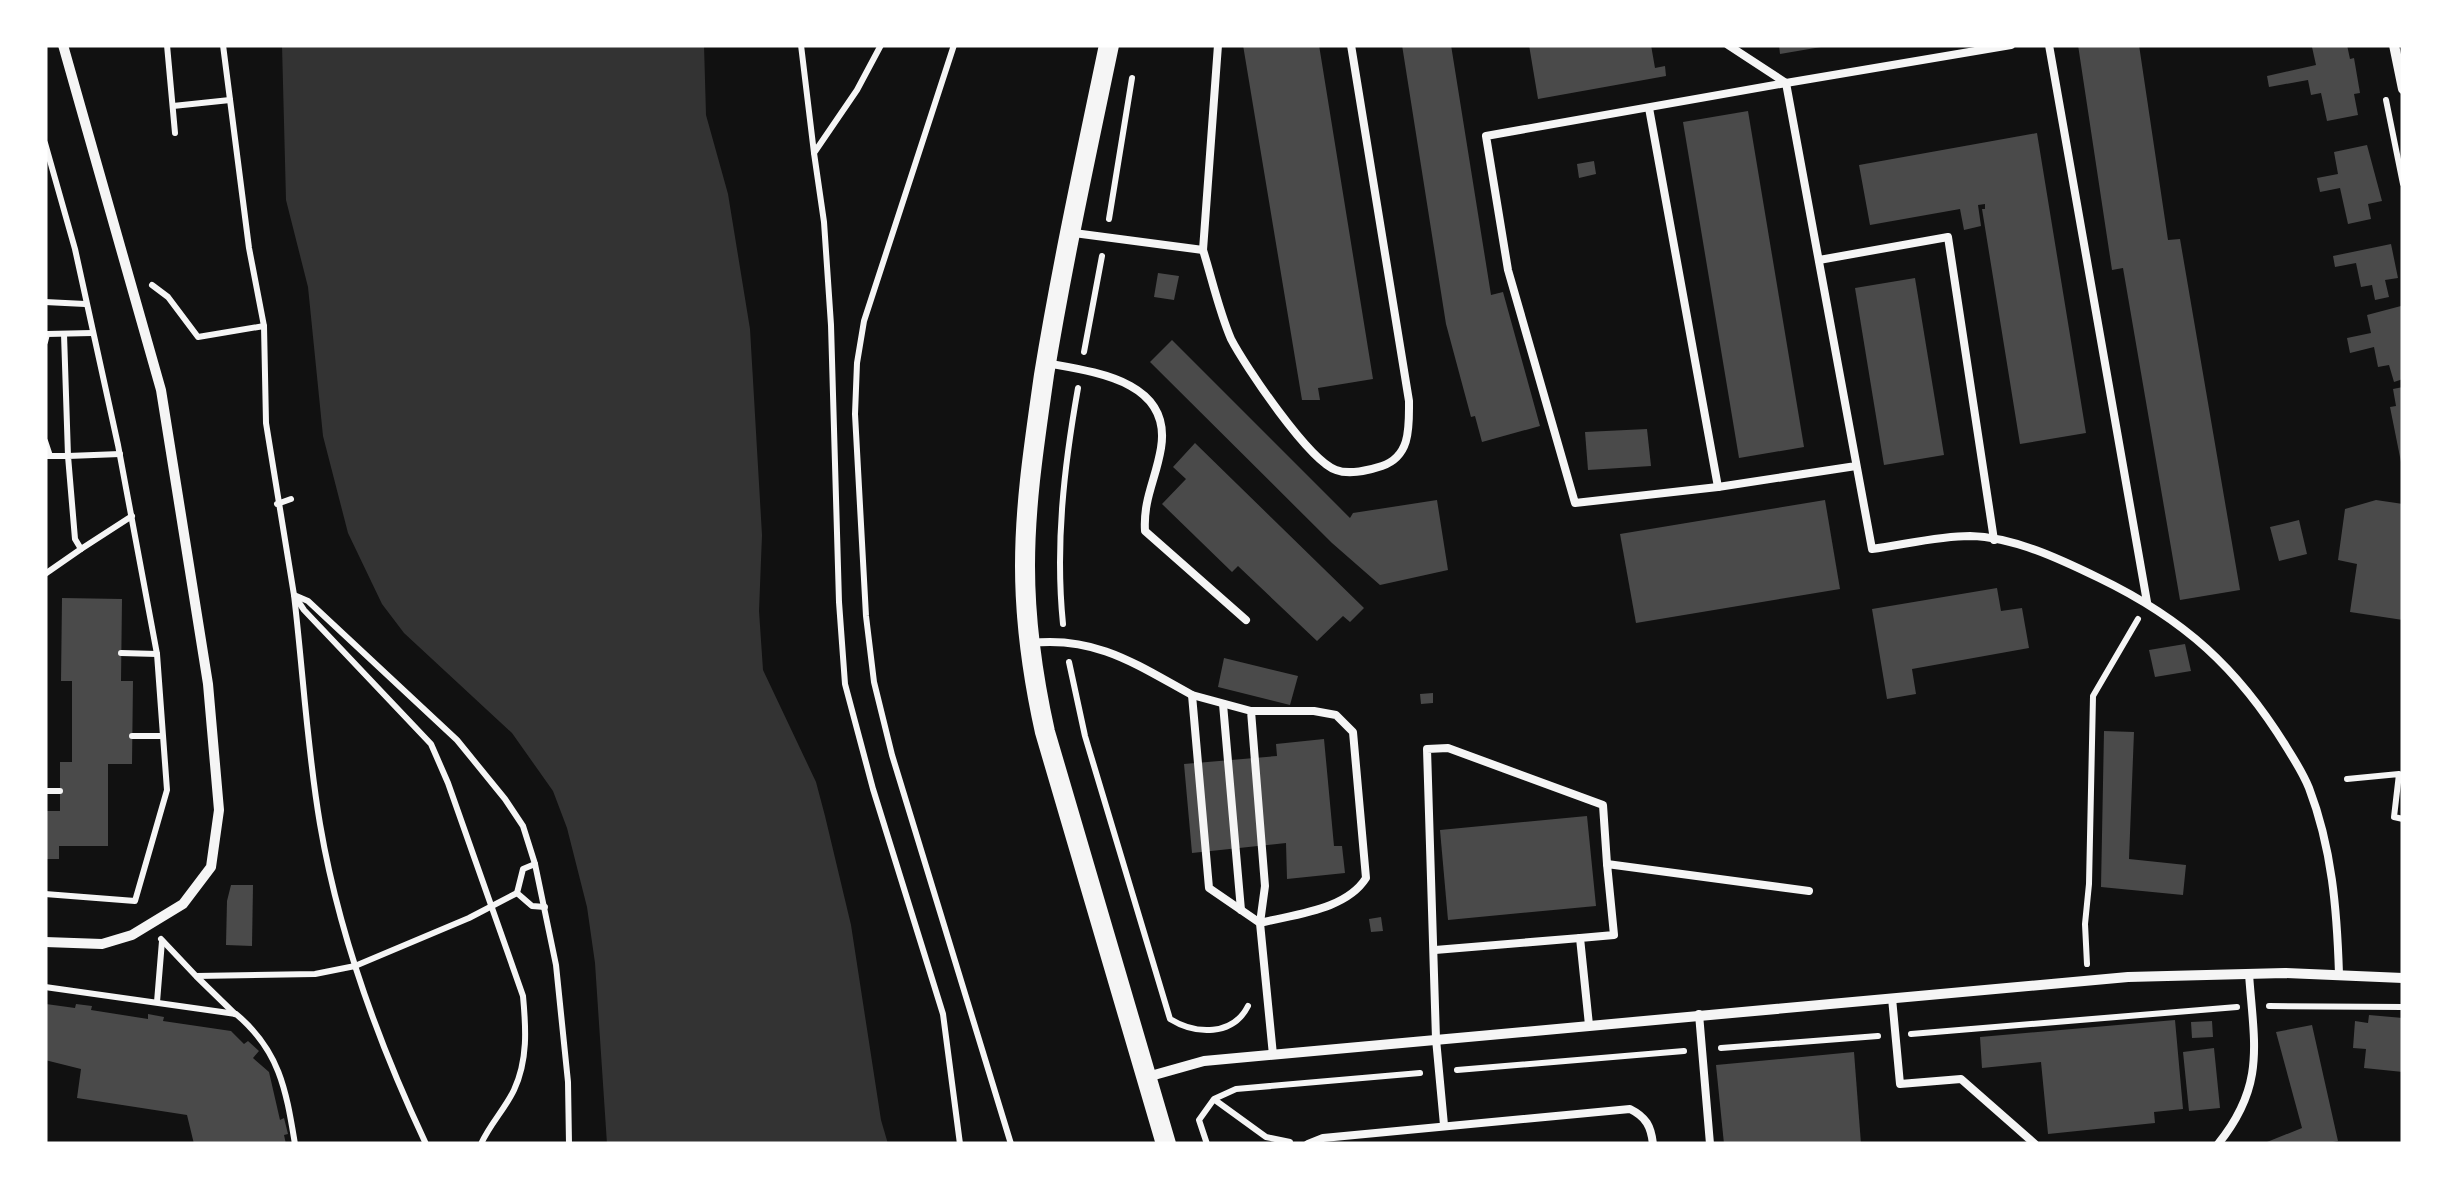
<svg xmlns="http://www.w3.org/2000/svg" width="2448" height="1189" font-family="Arial,sans-serif">
  <style>
    .water { fill: #333 }
    .building { fill: #4a4a4a }
    .lines { fill: none; stroke-linecap: round; stroke-linejoin: round }
    .path { stroke: #f5f5f5; stroke-width: 6 }
    .service { stroke: #f5f5f5; stroke-width: 8 }
    .minor { stroke: #f5f5f5; stroke-width: 10 }
    .secondary { stroke: #f5f5f5; stroke-width: 20 }
  </style>
  <rect width="100%" height="100%" fill="#111"/>
  <path class="water" d="M282 45H704L706 115 728 194 750 329 762 535 759 611 763 670 816 782 825 816 851 925 881 1120 888 1144H607L595 963 587 907 567 828 553 791 512 733 404 633 382 604 348 533 323 436 308 287 286 200Z"/>
  <g class="building">
    <path d="M1243 45H1319L1373 379 1318 388 1320 400H1302Z"/>
    <path d="M1402 45H1451L1491 295 1503 292 1540 426 1482 442 1475 416 1471 417 1446 324Z"/>
    <path d="M1529 45H1651L1655 68 1665 66 1666 76 1538 99Z"/>
    <path d="M1779 45H1821V47L1780 54Z"/>
    <path d="M2078 45H2139L2168 240 2180 239 2240 590 2180 600 2123 268 2112 270Z"/>
    <path d="M2322 45H2347L2350 59 2354 58 2360 93 2354 94 2358 115 2327 121 2321 93 2311 95 2308 80 2269 87 2267 76 2316 65 2312 47Z"/>
    <path d="M1748 111 1804 447 1739 458 1683 122Z"/>
    <path d="M2037 133 2086 433 2020 444 1982 209H1985V204L1978 205 1981 226 1964 230 1960 209 1870 225 1859 165Z"/>
    <path d="M2367 145 2382 201 2368 204 2371 219 2348 224 2340 188 2320 192 2317 178 2338 174 2334 152Z"/>
    <path d="M1594 161 1596 174 1579 178 1577 164Z"/>
    <path d="M2391 244 2398 278 2385 280 2389 297 2375 300 2372 285 2361 287 2356 263 2335 267 2333 256Z"/>
    <path d="M1158 273 1179 276 1174 300 1154 297Z"/>
    <path d="M1915 278 1944 455 1884 465 1855 288Z"/>
    <path d="M2401 306 2403 379 2394 382 2389 365 2378 367 2374 347 2350 353 2347 338 2371 333 2367 315Z"/>
    <path d="M1172 340 1350 518 1353 513 1437 500 1448 570 1380 585 1332 543 1150 362Z"/>
    <path d="M2403 387V462H2401L2390 407 2396 406 2393 389Z"/>
    <path d="M1647 429 1651 466 1588 470 1585 432Z"/>
    <path d="M1195 443 1364 608 1350 622 1343 616 1317 641 1238 566 1232 572 1162 504 1186 479 1173 467Z"/>
    <path d="M1825 500 1840 589 1636 623 1620 534Z"/>
    <path d="M2376 500 2403 504V620L2350 612 2357 564 2338 560 2345 509Z"/>
    <path d="M2299 520 2307 554 2279 561 2270 527Z"/>
    <path d="M1997 588 2001 611 2022 608 2029 648 1912 669 1916 694 1887 699 1872 609Z"/>
    <path d="M62 598 122 599 121 681H133L132 764H108V846H59V859H45V811H60V762H72V681H61Z"/>
    <path d="M2185 644 2191 671 2155 677 2149 650Z"/>
    <path d="M1224 658 1298 676 1290 705 1218 687Z"/>
    <path d="M1433 693V703L1421 704 1420 694Z"/>
    <path d="M2104 731 2134 732 2129 859 2186 865 2183 895 2101 887Z"/>
    <path d="M1324 739 1334 846H1342L1345 873 1287 879 1286 843 1192 853 1184 764 1277 756 1276 744Z"/>
    <path d="M1587 816 1596 906 1448 920 1440 830Z"/>
    <path d="M231 885H253L252 946 226 945 227 901Z"/>
    <path d="M1381 917 1383 931 1371 932 1369 919Z"/>
    <path d="M46 1004 75 1008 76 1004 92 1006 91 1010 148 1019V1014L164 1017 163 1021 231 1031 244 1044 248 1041 259 1051 253 1058 269 1072 280 1120 284 1118 288 1134 284 1135 286 1144H194L187 1115 77 1098 81 1069 45 1060Z"/>
    <path d="M2369 1015 2403 1018V1072L2364 1068 2366 1049 2353 1048 2355 1021 2368 1023Z"/>
    <path d="M2175 1020 2183 1109 2154 1112 2155 1123 2048 1134 2041 1062 1982 1068 1980 1037Z"/>
    <path d="M2212 1021 2213 1037 2192 1038 2191 1022Z"/>
    <path d="M2312 1025 2338 1141 2323 1144H2262L2302 1128 2276 1032Z"/>
    <path d="M2214 1048 2220 1108 2189 1111 2183 1052Z"/>
    <path d="M1854 1052 1861 1144H1724L1716 1065Z"/>
  </g>
  <g class="lines">
    <g class="path">
      <path d="M167 45 175 133"/>
      <path d="M223 45 249 248 264 326 266 423 294 595 304 610 431 744 448 783 523 996C526 1028 528 1060 514 1090 505 1109 490 1124 481 1144"/>
      <path d="M801 45 814 153"/>
      <path d="M881 45 857 90 814 153 824 222 831 325 839 602 845 684 873 789 943 1014 960 1144"/>
      <path d="M954 45 864 321 857 363 855 414 866 616 874 682 892 755 1011 1144"/>
      <path d="M2386 100 2403 184"/>
      <path d="M173 106 230 100"/>
      <path d="M45 143 75 249 118 445 157 654 167 790 135 901 45 894"/>
      <path d="M1109 219 1132 78"/>
      <path d="M152 285 168 297 198 337 264 326"/>
      <path d="M45 302 85 304"/>
      <path d="M45 342 47 334 92 333"/>
      <path d="M1084 352 1102 256"/>
      <path d="M45 441 50 456"/>
      <path d="M120 454 68 456 75 539 81 549 132 516"/>
      <path d="M45 456H68L64 334"/>
      <path d="M277 504 291 499"/>
      <path d="M45 574 81 549"/>
      <path d="M1063 624C1055 545 1064 467 1078 388"/>
      <path d="M121 653 157 654"/>
      <path d="M1069 662 1085 736 1170 1019C1196 1035 1233 1036 1248 1006"/>
      <path d="M132 736H161"/>
      <path d="M2347 779 2399 774 2394 817 2403 819"/>
      <path d="M45 791H60"/>
      <path d="M535 864 523 869 517 893 532 906 545 907"/>
      <path d="M161 939 196 976 315 974 355 966 469 918 517 893"/>
      <path d="M2087 964 2085 924 2089 884 2093 696 2138 619"/>
      <path d="M197 977 235 1014"/>
      <path d="M45 987 236 1014C280 1051 286 1090 295 1144"/>
      <path d="M157 1002 162 941"/>
      <path d="M2269 1006 2403 1007"/>
      <path d="M1911 1034 2237 1007"/>
      <path d="M1721 1048 1878 1036"/>
      <path d="M1457 1070 1684 1051"/>
      <path d="M1215 1100 1266 1137 1290 1142"/>
      <path d="M426 1144C378 1042 339 936 320 824 307 748 303 671 294 595L308 601 457 740 505 799 523 826 535 864 556 965 568 1082 569 1144"/>
      <path d="M1207 1144 1199 1120 1214 1099 1236 1089 1420 1073"/>
    </g>
    <g class="service">
      <path d="M1728 45 1786 83 2011 45"/>
      <path d="M2049 45 2147 602"/>
      <path d="M1649 108 1718 487"/>
      <path d="M1074 233 1203 250 1218 45"/>
      <path d="M1203 250C1212 279 1219 311 1231 339 1245 366 1309 461 1336 470 1349 475 1370 470 1382 466 1411 456 1409 427 1409 401L1351 45"/>
      <path d="M1819 260 1948 237 1994 540"/>
      <path d="M1046 363C1096 372 1172 381 1161 448 1156 479 1143 499 1145 531L1246 620"/>
      <path d="M1856 466 1718 487 1575 503 1508 270 1486 136 1786 83 1872 549C1903 545 1938 536 1970 536 2014 537 2060 559 2099 578 2184 619 2238 668 2287 748 2295 761 2303 773 2309 788 2332 848 2337 910 2339 974"/>
      <path d="M1031 643C1097 636 1137 665 1192 695L1209 888 1260 923 1273 1055"/>
      <path d="M1192 695 1251 711H1314L1336 715 1353 732 1366 878C1346 910 1295 914 1260 923L1265 886 1251 711"/>
      <path d="M1223 704 1241 910"/>
      <path d="M1435 950 1580 938"/>
      <path d="M1892 998 1900 1084 1961 1079 2035 1144"/>
      <path d="M1699 1014 1710 1144"/>
      <path d="M1589 1025 1580 938 1614 935 1607 864 1809 891"/>
      <path d="M1444 1125 1436 1039 1427 749 1448 748 1603 805 1607 864"/>
      <path d="M1308 1144 1323 1138 1630 1109C1646 1117 1651 1126 1653 1144"/>
      <path d="M2218 1144C2266 1085 2254 1044 2249 974"/>
    </g>
    <g class="minor">
      <path d="M2394 45 2403 89"/>
      <path d="M45 942 102 944 132 935 183 904 211 867 219 810 208 684 161 390 63 45"/>
      <path d="M1147 1077 1204 1061 2128 977 2285 973 2403 978"/>
    </g>
    <path class="secondary" d="M1109 45C1086 155 1062 265 1044 375 1035 439 1025 501 1025 566 1025 622 1033 678 1045 732L1166 1144"/>
  </g>
  <rect width="2448" height="1189" fill="none" stroke="#ffffff" stroke-width="95"/>
</svg>
